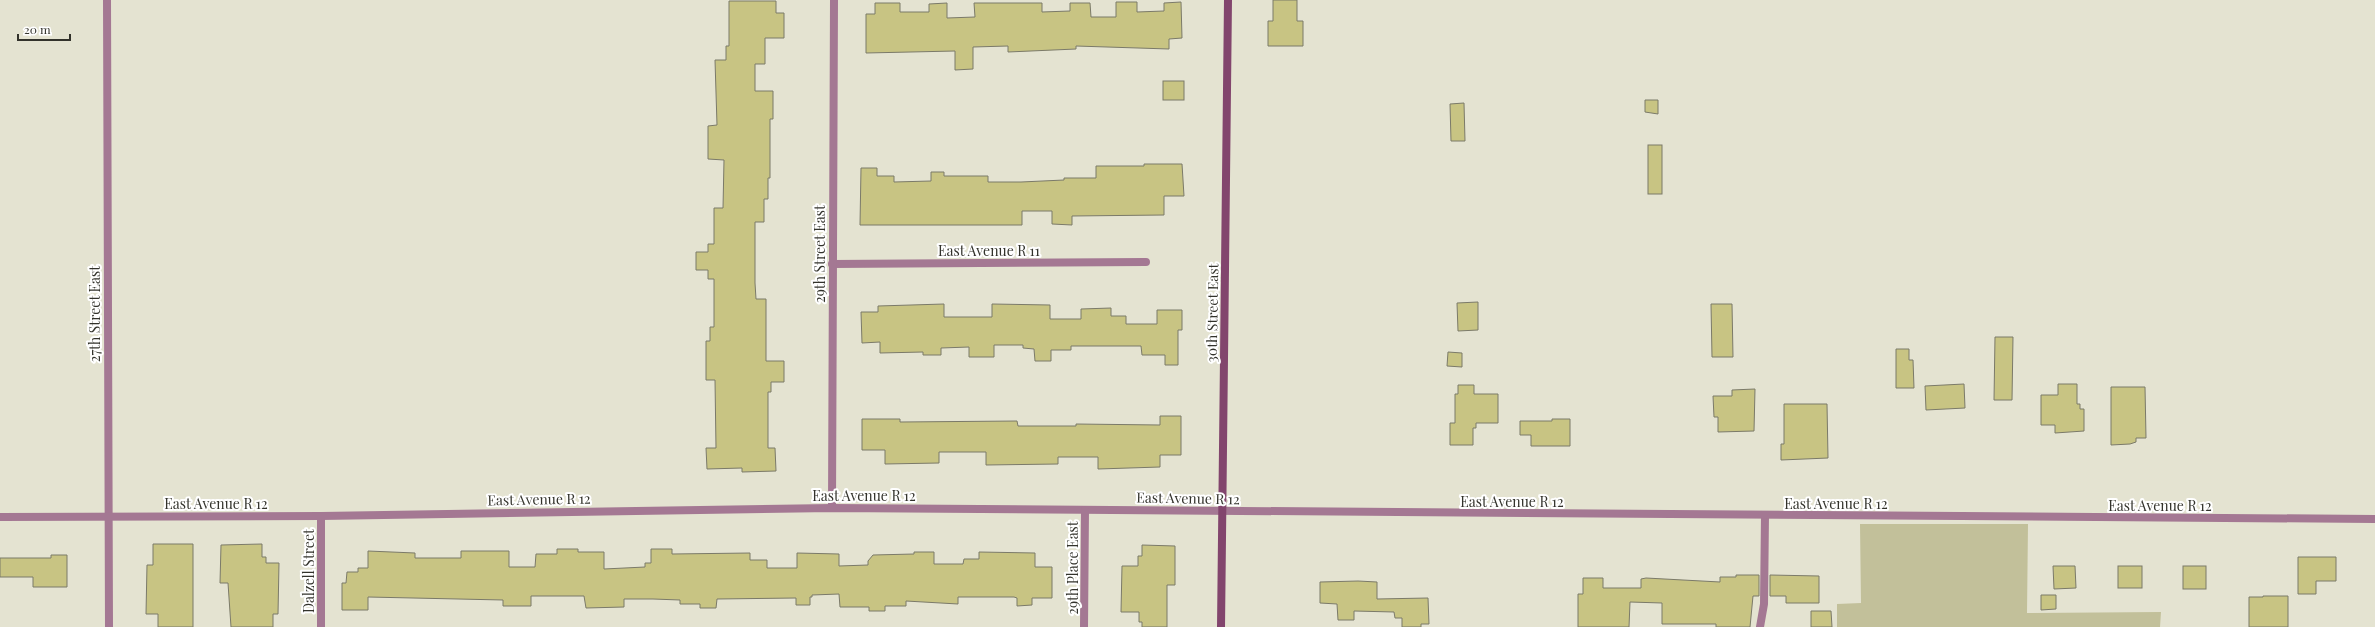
<svg xmlns="http://www.w3.org/2000/svg" width="2375" height="627" font-family="'Playfair Display',serif">
  <style>
    .green { fill: #c2c09a }
    .building { fill: #c8c483; stroke: #7b7a69 }
    .lines { fill: none; stroke-linecap: round; stroke-linejoin: round }
    .lane { stroke: #a47893; stroke-width: 8 }
    .street { stroke: #a47893; stroke-width: 8 }
    .secondary { stroke: #82456d; stroke-width: 8 }
    .labels { text-anchor: middle; dominant-baseline: central; stroke-width: 4; stroke-linejoin: round; paint-order: stroke }
    .street-label { font-size: 14px; fill: #32322b; stroke: #fff }
  </style>
  <rect width="100%" height="100%" fill="#e4e3d1"/>
  <path class="green" d="M1860 524H2028L2027 613 2161 612 2160 627H1837V604L1861 603Z"/>
  <g class="building">
    <path d="M1273 0H1297V21H1303V46H1268V21H1273Z"/>
    <path d="M729 1H776V13H784V38H765V64H755V91H773V119H770V178H768V199H764V222H755V283L756 299H766V361H784V382H771V392H768V448H775L776 471 742 472V468L707 469 706 448H716L715 380H706V341H710V327H714V279H708V270H696V252H708V244H714V208H723L724 160 708 159V126L717 125 715 60H726V46H729Z"/>
    <path d="M1116 2H1137V12L1164 11V3L1181 2 1182 38 1169 39V49L1076 46V49L1008 52V46L973 47V69L955 70V51L866 53V14H875V3H900V12H929V4L947 3V18L975 17 974 3H1042V12L1070 11V3H1090L1091 17H1116Z"/>
    <rect x="1163" y="81" width="21" height="19"/>
    <path d="M1645 100H1658V114L1645 112Z"/>
    <path d="M1464 103 1465 141H1451L1450 104Z"/>
    <rect x="1648" y="145" width="14" height="49"/>
    <path d="M1144 164H1182L1184 196H1164V215L1072 216V225L1052 224V211H1022V225H860L861 168H877V176H894V182L931 181V172H944V176H988V182H1021L1064 180V178H1096V166H1144Z"/>
    <path d="M1478 302V330L1458 331 1457 303Z"/>
    <path d="M944 304V317H992V304L1050 305V319H1081V309L1111 308V316H1126V324H1157V310H1182V330H1178V365H1165V355H1142L1141 346H1071V350H1051V361H1035L1034 349 1023 348V345H994V357H969V347L941 348V355H923V352L880 353V342L862 343 861 312H878V306Z"/>
    <path d="M1711 304H1732L1733 357H1712Z"/>
    <path d="M1995 337H2013L2012 400H1994Z"/>
    <path d="M1896 349H1909V360H1913L1914 388H1896Z"/>
    <path d="M1448 352 1462 353V367L1447 366Z"/>
    <path d="M1964 384 1965 408 1926 410 1925 386Z"/>
    <path d="M2058 384H2077V404H2080V409H2084V431L2055 433V425H2041V395H2058Z"/>
    <path d="M1458 385H1474V394H1498V423H1476V428H1473V445H1450V423H1455V394H1458Z"/>
    <path d="M2111 387H2145L2146 438H2136V442L2130 444 2111 445Z"/>
    <path d="M1755 389 1754 431 1718 432V417H1714L1713 396H1732V390Z"/>
    <path d="M1784 404H1827L1828 458 1781 460V444H1784Z"/>
    <path d="M1160 416H1181V455H1160V467L1098 469V457H1058V464L986 465V452H939V463L885 464V450H862V419H900V422L1017 421 1018 426H1076V424L1160 425Z"/>
    <path d="M1552 419H1570V446H1531V435H1520V421H1552Z"/>
    <path d="M153 544H193V627H158V614H146L147 565H153Z"/>
    <path d="M262 544V557H266V563H279L278 614H273V627H231L228 583H220L221 545Z"/>
    <path d="M1142 545 1175 546V585H1167V627H1142V622H1139V612H1121L1122 566H1138V556H1142Z"/>
    <path d="M557 549H578V552H604V569L645 567V563H651V549H672V554L750 553V560H767V568H797V553L839 554V566L868 565V561L873 555 914 554V552H934V564H963L964 559H979V552L1035 553V567H1052V598H1032V605L1017 606V598L1014 597H958V604L906 601V606H885V611H869V607H840L839 594 812 595V597H810V605H796V598L717 599 716 608H700V604H680V600L653 599H624V607L586 608 584 596H531V606H503V600L368 597V610H342V583H346L347 572H358V568H368V551L415 553V558H461V551H509V567H535L536 554H557Z"/>
    <path d="M51 555H67V587H33V577H0V558H51Z"/>
    <path d="M2298 557H2336V581H2316V594H2298Z"/>
    <path d="M2053 566H2075L2076 588 2054 589Z"/>
    <rect x="2118" y="566" width="24" height="22"/>
    <rect x="2183" y="566" width="23" height="23"/>
    <path d="M1736 575H1759V596H1753L1750 627H1716V624H1662V603L1630 602 1629 627H1578V594H1583V578H1603V588H1641V579L1646 578 1720 582V577H1736Z"/>
    <path d="M1770 575 1819 576V603H1786V596H1770Z"/>
    <path d="M1358 581 1377 582V599L1428 598 1429 624H1421V627H1402V618H1395L1394 612 1354 611V620H1338L1337 604 1320 603V582Z"/>
    <path d="M2041 595H2056V609L2041 610Z"/>
    <path d="M2263 596H2288V627H2249V597H2263Z"/>
    <path d="M1811 611H1831L1832 627H1811Z"/>
  </g>
  <g class="lines">
    <path class="lane" d="M1760 627 1764 604 1765 515"/>
    <g class="street">
      <path d="M107 0 109 627"/>
      <path d="M832 264 1146 262"/>
      <path d="M832 508 834 0"/>
      <path d="M321 516V627"/>
      <path d="M0 517 321 516 832 508 2375 519"/>
      <path d="M1084 627 1085 510"/>
    </g>
    <path class="secondary" d="M1221 627 1228 0"/>
  </g>
  <g class="labels">
    <g class="street-label">
      <text x="989" y="250">East Avenue R 11</text>
      <text transform="translate(819 254) rotate(-90)">29th Street East</text>
      <text transform="translate(1212 313) rotate(-89)">30th Street East</text>
      <text transform="translate(94 314) rotate(-90)">27th Street East</text>
      <text x="864" y="495">East Avenue R 12</text>
      <text transform="translate(1188 498) rotate(1)">East Avenue R 12</text>
      <text transform="translate(539 499) rotate(-1)">East Avenue R 12</text>
      <text x="1512" y="501">East Avenue R 12</text>
      <text x="216" y="503">East Avenue R 12</text>
      <text x="1836" y="503">East Avenue R 12</text>
      <text x="2160" y="505">East Avenue R 12</text>
      <text transform="translate(1072 568) rotate(-90)">29th Place East</text>
      <text transform="translate(308 571) rotate(-90)">Dalzell Street</text>
    </g>
  </g>
  <path d="M18 34v6h52v-6" fill="none" stroke="#32322b" stroke-width="2"/>
  <text x="24" y="34" font-size="12" fill="#32322b" stroke="#ffffff" stroke-width="3" paint-order="stroke">20 m</text>
</svg>
